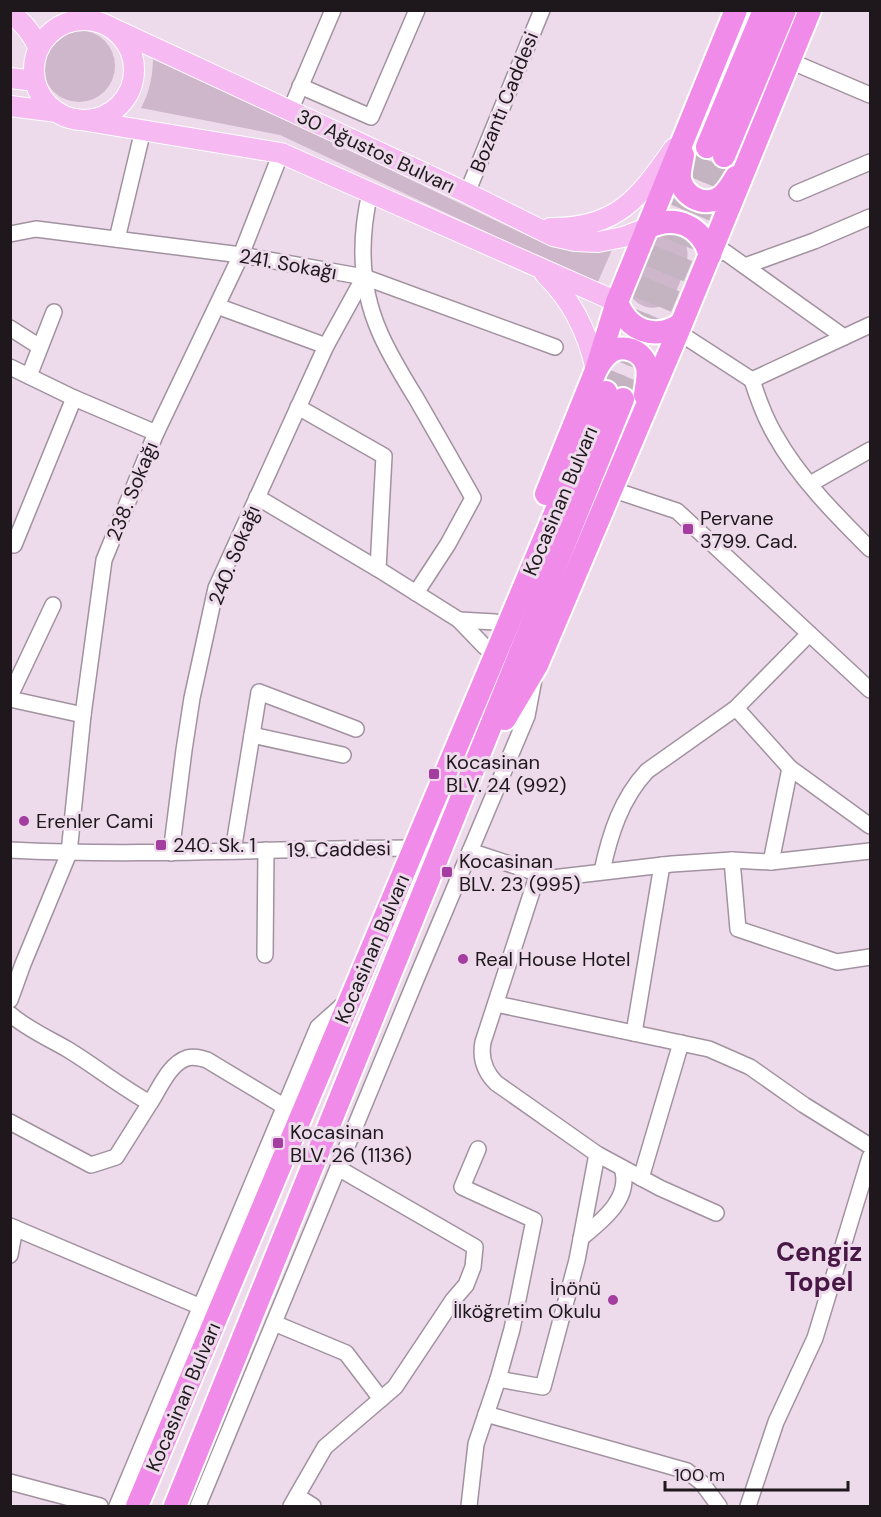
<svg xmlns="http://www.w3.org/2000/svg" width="881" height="1517" font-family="'DM Sans',sans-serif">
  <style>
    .green { fill: #ceb6cb }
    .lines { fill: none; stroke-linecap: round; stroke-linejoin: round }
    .highway-tunnel { stroke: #c4b4c2; stroke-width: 22; stroke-dasharray: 22 11; stroke-linecap: butt }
    .minor-casing { stroke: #a292a0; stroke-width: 18 }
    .major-casing { stroke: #fff; stroke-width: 22 }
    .highway-casing { stroke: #fff; stroke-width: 26 }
    .minor { stroke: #fff; stroke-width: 15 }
    .major { stroke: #f7b9f2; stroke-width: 20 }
    .highway { stroke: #f18bea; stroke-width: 22 }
    .poi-dot { fill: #a43da0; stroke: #eddbeb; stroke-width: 2 }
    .labels { text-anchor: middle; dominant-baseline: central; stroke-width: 6; stroke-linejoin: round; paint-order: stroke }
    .street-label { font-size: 20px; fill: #1e181d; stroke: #eddbeb }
    .poi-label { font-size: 20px; fill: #1e181d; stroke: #eddbeb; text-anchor: start }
    .district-label { font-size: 26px; font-weight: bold; fill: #481746; stroke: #eddbeb }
  </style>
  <rect width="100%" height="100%" fill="#eddbeb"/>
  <g class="green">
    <circle cx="79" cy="66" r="36"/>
    <path d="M153 56 534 239 547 243H615L597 284 280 135 141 108C150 91 153 75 153 56Z"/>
    <path d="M656 230 679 234C697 253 682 274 675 295 663 312 642 312 630 295Z"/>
  </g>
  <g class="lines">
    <g class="highway-tunnel">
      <path d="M606 392 707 147"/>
      <path d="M623 399 724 156"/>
    </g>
    <defs>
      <g id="minor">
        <path d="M790 61 870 95"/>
        <path d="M300 86 371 117 417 10"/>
        <path d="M290 111 333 10"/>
        <path d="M370 193C359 240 360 288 380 333 390 356 403 377 416 398 435 431 454 464 473 498L448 544 416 593"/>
        <path d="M467 193 542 10"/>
        <path d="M797 193 870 162"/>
        <path d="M10 234 36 229 241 255 364 277 555 347"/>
        <path d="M117 239 143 130"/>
        <path d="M710 255 725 252 844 337"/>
        <path d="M745 266 814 241 870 217"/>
        <path d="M217 306 326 346"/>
        <path d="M10 328 40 347"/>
        <path d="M678 332 752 380 870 325"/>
        <path d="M10 367 74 398 156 433"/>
        <path d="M29 376 54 312"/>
        <path d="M752 380C758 399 765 418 775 435 799 478 836 515 870 549"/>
        <path d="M298 407 384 456 378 569"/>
        <path d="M810 484 870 450"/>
        <path d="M611 489 677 511 870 690"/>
        <path d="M257 497 378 569 459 620 485 647"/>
        <path d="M14 545 74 398"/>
        <path d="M459 620 495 622"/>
        <path d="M10 696 53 605"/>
        <path d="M10 699 83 715"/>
        <path d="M736 708 790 768 870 826"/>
        <path d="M252 735 343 755"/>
        <path d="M10 850C145 857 280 848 415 848"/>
        <path d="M233 851 259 692 356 729"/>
        <path d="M470 851 552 878 672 864 732 860 771 862 870 851"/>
        <path d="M171 853 184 750 192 698 216 588 326 346 364 277"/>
        <path d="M732 860 738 929 837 962 870 957"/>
        <path d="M771 862 790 768"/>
        <path d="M602 871C610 834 621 799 647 771L736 708 809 634"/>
        <path d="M538 873 483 1042C480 1058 484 1071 496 1083L597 1154 660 1188 716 1213"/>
        <path d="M265 955 266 850"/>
        <path d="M10 1000 23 964 69 853 83 715 104 560 156 433 241 255 281 153"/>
        <path d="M496 1004 709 1049 750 1067 804 1105 870 1146"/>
        <path d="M10 1014C27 1029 48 1038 67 1049 95 1066 121 1087 150 1103L116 1157 91 1165 10 1122"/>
        <path d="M634 1033 662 865"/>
        <path d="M150 1103C160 1088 169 1064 187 1058 194 1056 200 1058 207 1060L285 1107"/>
        <path d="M641 1178 681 1043"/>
        <path d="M10 1226 201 1307"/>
        <path d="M581 1238C602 1221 632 1198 622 1168"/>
        <path d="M10 1255 15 1228"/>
        <path d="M274 1323 346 1353 381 1399"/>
        <path d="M498 1379 543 1387 577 1260 597 1154"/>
        <path d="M486 1414 687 1471 702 1483 719 1506"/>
        <path d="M10 1482 100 1506"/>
        <path d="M297 1496 313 1506"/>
        <path d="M117 1506 318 1027 345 1003"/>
        <path d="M198 1506 417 977 527 716 534 679"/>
        <path d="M291 1506 325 1447 395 1387 453 1300 466 1285 473 1267 475 1247 338 1168"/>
        <path d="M469 1506 476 1444 498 1379 512 1329 534 1220 462 1187 478 1149"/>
        <path d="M748 1506 776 1422 815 1338 870 1157"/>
      </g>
      <g id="major">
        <path d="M10 13C24 22 32 34 39 48"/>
        <circle cx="84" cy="70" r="50"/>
        <path d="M110 27 467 193 553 236 575 241 598 242 623 237 647 228"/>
        <path d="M10 78 35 81"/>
        <path d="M10 106 57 112"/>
        <path d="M75 119 281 153 617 302"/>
        <path d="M550 228C617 229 639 198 674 148"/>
        <path d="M545 274C572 300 588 333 596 370"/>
      </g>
      <g id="highway">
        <path d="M707 147 764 10"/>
        <path d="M683 155C682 162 679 171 680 179 683 195 701 206 717 199 726 195 731 185 736 177"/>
        <path d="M724 156 785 10"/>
        <path d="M647 228C675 214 701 225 710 255"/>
        <path d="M617 302C628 331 655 341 681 324"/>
        <path d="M597 368C600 363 604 357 609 353 622 343 643 350 647 367 649 376 646 386 645 395"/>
        <path d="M546 494 596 370 617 302 736 10"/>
        <path d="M505 719 537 665 678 332 810 10"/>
        <path d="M137 1506 606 392"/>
        <path d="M175 1506 623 399"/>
      </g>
    </defs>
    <use href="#minor" class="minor-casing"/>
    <use href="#major" class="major-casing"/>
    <use href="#highway" class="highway-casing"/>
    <use href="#minor" class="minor"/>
    <use href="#major" class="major"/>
    <use href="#highway" class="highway"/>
  </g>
  <g class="poi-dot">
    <rect x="682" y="523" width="12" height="12" rx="3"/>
    <rect x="428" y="768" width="12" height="12" rx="3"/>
    <circle cx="24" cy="821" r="6"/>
    <rect x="155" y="839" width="12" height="12" rx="3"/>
    <rect x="441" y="866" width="12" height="12" rx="3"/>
    <circle cx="463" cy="959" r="6"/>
    <rect x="272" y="1137" width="12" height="12" rx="3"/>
    <circle cx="613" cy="1300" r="6"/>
  </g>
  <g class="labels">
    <g class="street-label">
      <text transform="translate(504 102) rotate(-68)">Bozantı Caddesi</text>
      <text transform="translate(376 151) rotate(25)">30 Ağustos Bulvarı</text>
      <text transform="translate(288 264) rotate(10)">241. Sokağı</text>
      <text transform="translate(132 491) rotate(-68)">238. Sokağı</text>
      <text transform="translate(560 501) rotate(-67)">Kocasinan Bulvarı</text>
      <text transform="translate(234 555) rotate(-68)">240. Sokağı</text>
      <text transform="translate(339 849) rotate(-1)">19. Caddesi</text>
      <text transform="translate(372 949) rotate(-67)">Kocasinan Bulvarı</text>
      <text transform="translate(183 1397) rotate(-67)">Kocasinan Bulvarı</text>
    </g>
    <g class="poi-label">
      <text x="700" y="518">Pervane<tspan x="700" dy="23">3799. Cad.</tspan></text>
      <text x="446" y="762">Kocasinan<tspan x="446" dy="23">BLV. 24 (992)</tspan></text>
      <text x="36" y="821">Erenler Cami</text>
      <text x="173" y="845">240. Sk. 1</text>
      <text x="459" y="861">Kocasinan<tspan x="459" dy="23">BLV. 23 (995)</tspan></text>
      <text x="475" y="959">Real House Hotel</text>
      <text x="290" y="1132">Kocasinan<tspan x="290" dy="23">BLV. 26 (1136)</tspan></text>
      <text x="601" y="1288" text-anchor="end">İnönü<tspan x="601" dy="23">İlköğretim Okulu</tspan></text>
    </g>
    <g class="district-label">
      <text x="819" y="1252">Cengiz<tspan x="819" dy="30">Topel</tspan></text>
    </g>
  </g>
  <rect width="881" height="1517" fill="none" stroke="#1e181d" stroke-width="24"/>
  <path d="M665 1481v9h183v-9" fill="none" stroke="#1e181d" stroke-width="3"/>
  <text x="674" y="1481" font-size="18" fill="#1e181d" stroke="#eddbeb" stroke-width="4.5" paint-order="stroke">100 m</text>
</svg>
